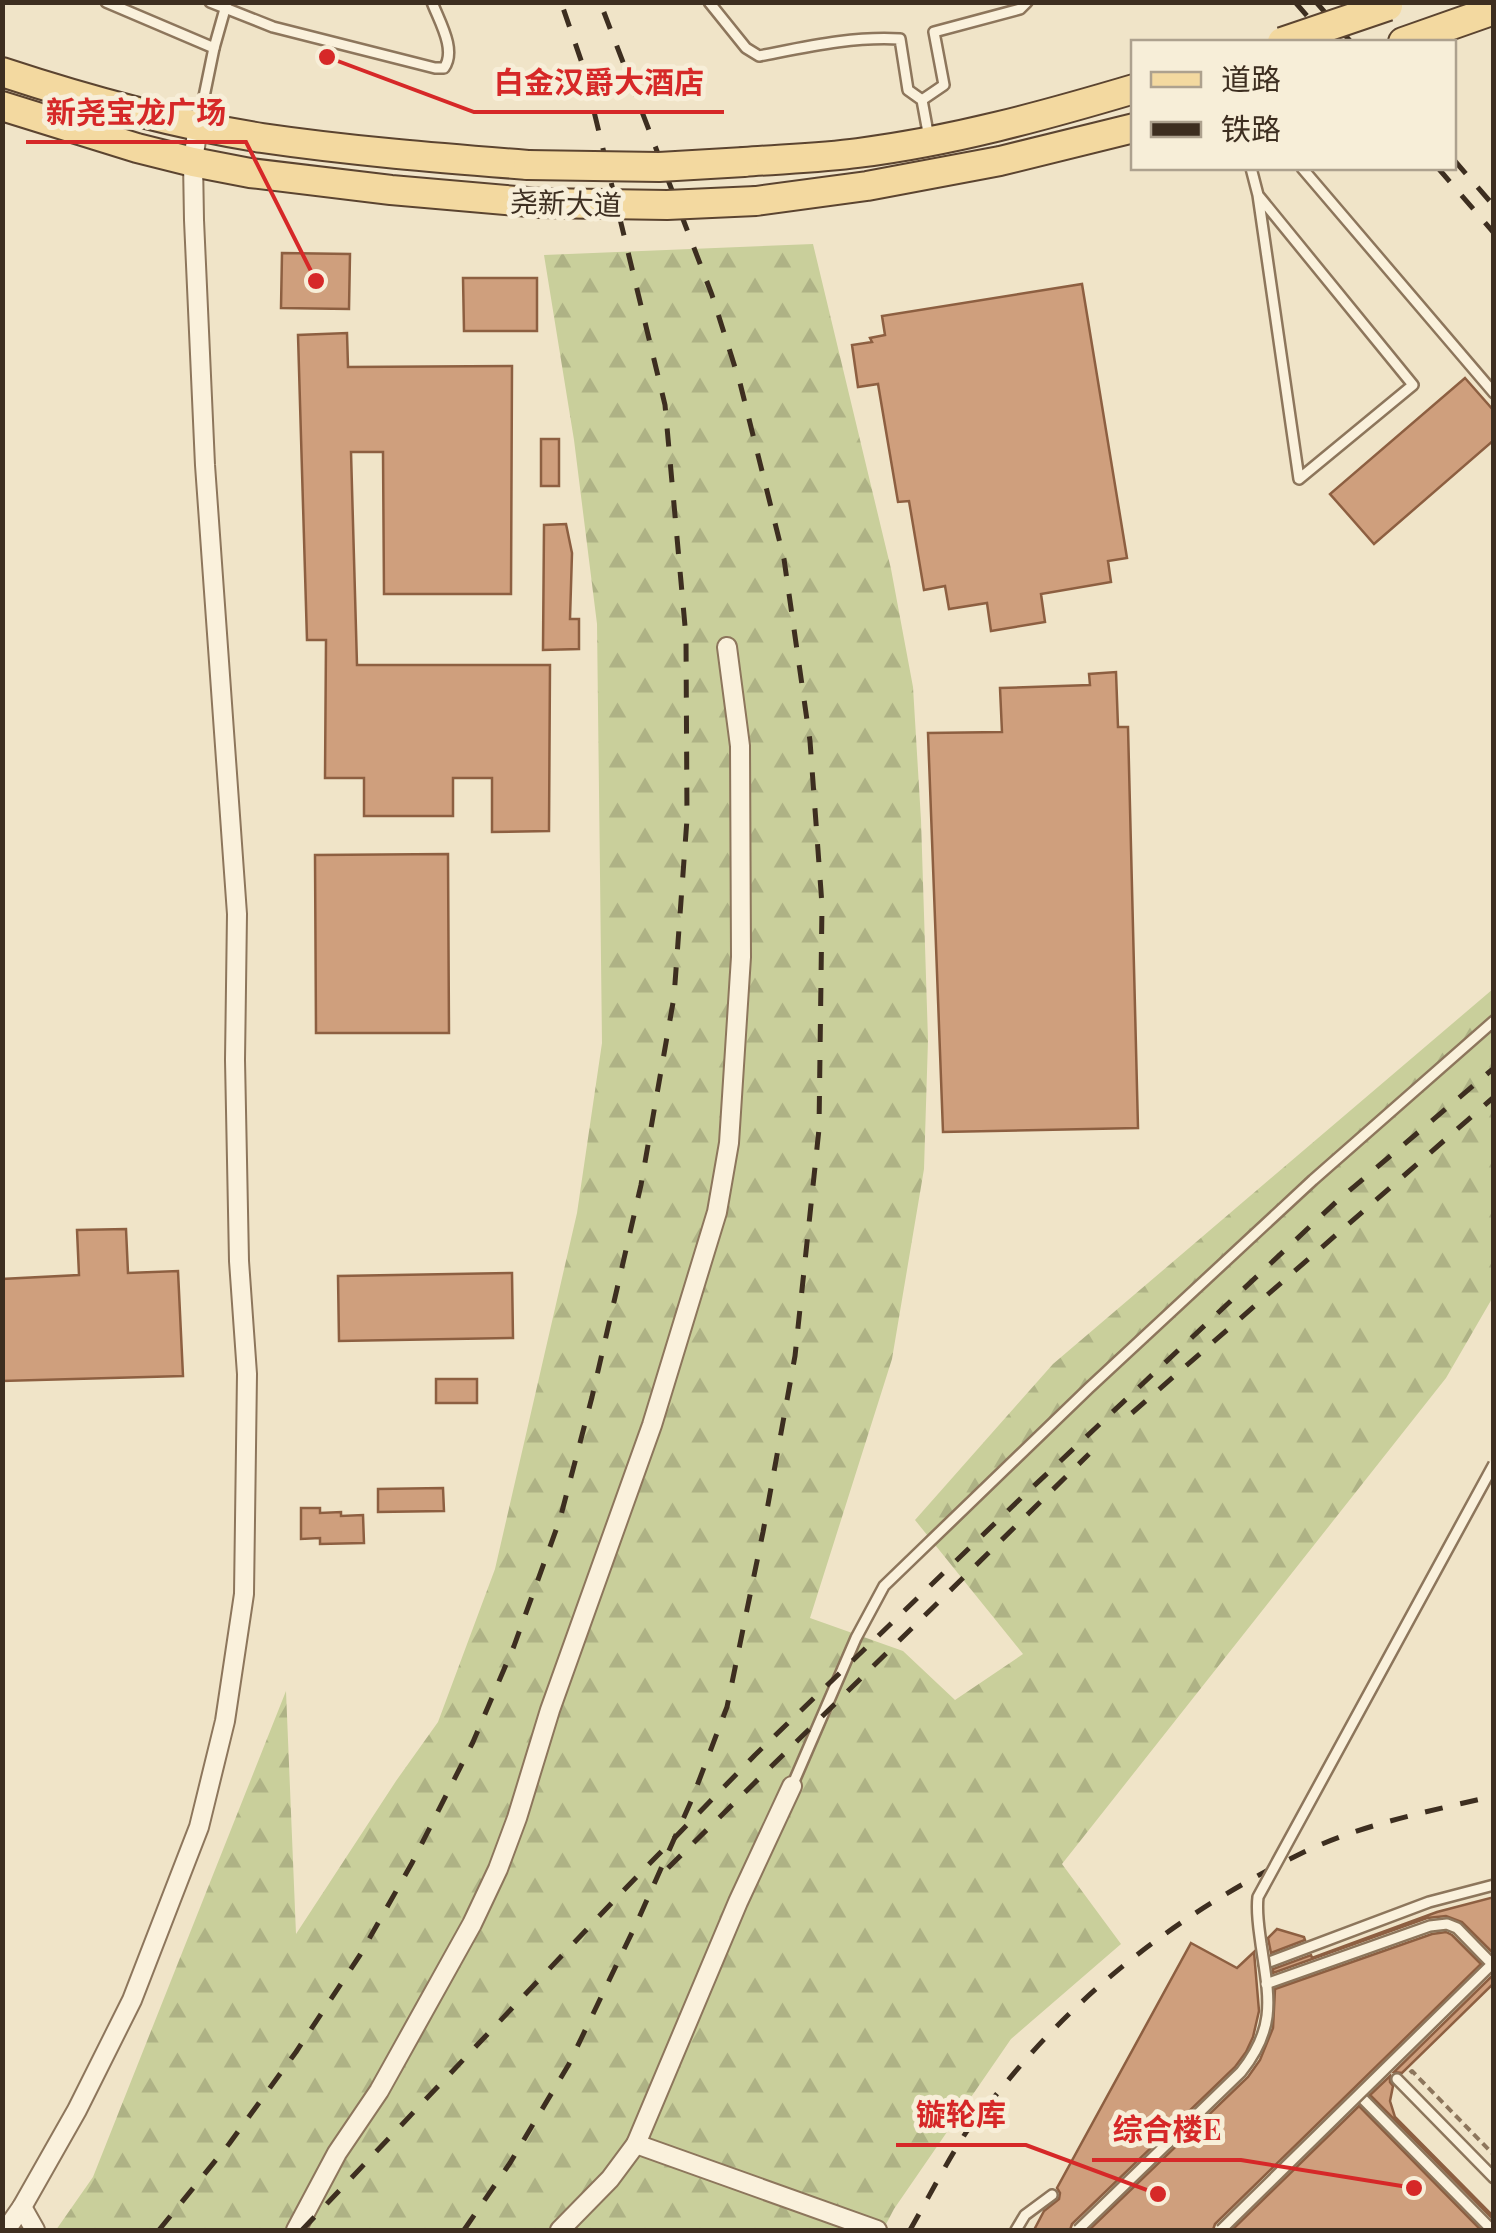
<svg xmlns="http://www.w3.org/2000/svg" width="1496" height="2233" font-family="'Playfair Display','Noto Sans SC',serif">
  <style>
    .forest { fill: url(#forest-firs) }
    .building { fill: #cf9f7d; stroke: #8d5f41; stroke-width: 2.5 }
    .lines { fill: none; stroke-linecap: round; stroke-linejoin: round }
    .service-casing { stroke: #8d765c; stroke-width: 14 }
    .minor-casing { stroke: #8d765c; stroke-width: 22 }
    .primary-casing { stroke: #5b4430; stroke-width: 32 }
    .path { stroke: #8d765c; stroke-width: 4; stroke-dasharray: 8 5; stroke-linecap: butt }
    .service { stroke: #faf1dc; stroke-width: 9 }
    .minor { stroke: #faf1dc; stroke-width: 18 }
    .primary { stroke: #f3d9a0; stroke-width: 28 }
    .rail { stroke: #3d2e20; stroke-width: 5; stroke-dasharray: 18 18; stroke-linecap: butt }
    .service-bridge-casing { stroke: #8d765c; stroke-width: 14; stroke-linecap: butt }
    .primary-bridge-casing { stroke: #5b4430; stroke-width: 32; stroke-linecap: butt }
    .service-bridge { stroke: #faf1dc; stroke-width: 9 }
    .primary-bridge { stroke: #f3d9a0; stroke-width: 28 }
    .labels { text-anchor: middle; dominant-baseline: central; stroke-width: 10; stroke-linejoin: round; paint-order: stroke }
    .street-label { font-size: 28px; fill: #3d2e20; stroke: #f7eed8 }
    .leader { fill: none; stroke: #d62828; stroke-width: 4 }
    .callout-dot { fill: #d62828; stroke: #f7eed8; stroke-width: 4 }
    .callout-label { font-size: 30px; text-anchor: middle; font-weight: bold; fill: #d62828; stroke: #f7eed8; stroke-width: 10; stroke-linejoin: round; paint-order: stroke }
  </style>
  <defs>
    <pattern id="forest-firs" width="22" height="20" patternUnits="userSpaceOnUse" patternTransform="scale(2.5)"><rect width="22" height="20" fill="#c9cf9b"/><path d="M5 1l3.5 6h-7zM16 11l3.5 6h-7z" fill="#aeb285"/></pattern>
  </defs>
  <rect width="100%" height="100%" fill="#f0e4c8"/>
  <path class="forest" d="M813 244 891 569 913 687 921 820 928 1040 924 1169 892 1359 810 1618 903 1651 955 1700 1023 1654 915 1520 1053 1364 1493 989V1297L1446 1378 1062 1864 1121 1944 1011 2039 894 2209 883 2230H56L93 2177 286 1691 296 1934 396 1781 438 1722 495 1569 577 1213 602 1043 597 624 574 440 544 255Z"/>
  <g class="building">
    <path d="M282 253 350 254 349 309 281 308Z"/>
    <path d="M463 278H537V331H464Z"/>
    <path d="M1082 284 1127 558 1108 561 1111 582 1041 594 1045 622 991 631 987 603 949 609 945 586 924 590 909 501 898 502 878 384 858 387 852 345 872 342 870 338 885 335 882 316Z"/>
    <path d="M347 333 348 367 512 366 511 594H384L383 452H351L357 665H550L549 831 492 832V778H453V816H364V778H325L326 640H307L298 335Z"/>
    <path d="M1465 378 1494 411V440L1374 544 1330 494Z"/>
    <rect x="541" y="439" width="18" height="47"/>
    <path d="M566 524 572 553 570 619H579V649L543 650 544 525Z"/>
    <path d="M1116 672 1118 727H1128L1138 1128 943 1132 928 733 1002 732 1000 688 1090 685 1089 674Z"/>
    <path d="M448 854 449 1033H316L315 855Z"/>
    <path d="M126 1229 128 1273 178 1271 183 1376 2 1381V1279L79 1275 77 1230Z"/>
    <path d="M512 1273 513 1338 339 1341 338 1276Z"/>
    <rect x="436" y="1379" width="41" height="24"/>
    <path d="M443 1488 444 1511 378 1512V1489Z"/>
    <path d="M301 1508H320V1513L341 1512V1516L363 1515 364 1543 320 1544V1538L301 1539Z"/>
    <path d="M1494 1897V1954L1462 1922 1446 1916 1427 1918 1273 1973V1969L1311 1955 1312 1958 1437 1912Z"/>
    <path d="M1277 1929 1304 1937 1305 1940 1271 1953 1268 1938Z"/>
    <path d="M1446 1932 1452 1935 1481 1964 1215 2224 1213 2230H1089L1248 2077 1260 2060 1273 2028 1275 1989 1432 1934Z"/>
    <path d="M1191 1943 1237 1968 1254 1952 1259 2011 1253 2037 1246 2052 1235 2067 1072 2224 1070 2230H1034L1044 2211 1059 2199 1060 2193 1057 2188Z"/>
    <path d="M1494 1974V1983L1402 2073 1394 2072Z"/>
    <path d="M1390 2076V2082L1393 2086 1390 2101 1395 2117 1494 2217V2220L1370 2095Z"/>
    <path d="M1359 2106 1481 2230H1232Z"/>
  </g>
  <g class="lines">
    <defs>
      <g id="service">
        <path d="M106 2 214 48"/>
        <path d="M210 2 273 27 435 68H444C457 50 439 21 432 2"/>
        <path d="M709 2 746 48 759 56C806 47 853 36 900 39L908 90 922 100 929 138"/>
        <path d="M922 100 944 85 934 32 1020 9 1027 2"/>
        <path d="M199 121 214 48 227 2"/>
        <path d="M1251 168 1258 195 1299 479 1413 385 1258 195"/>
        <path d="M1302 168 1494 393"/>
        <path d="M792 1786 856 1638 884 1586 1089 1388 1313 1180 1494 1021"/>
        <path d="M1264 1964 1429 1902 1494 1885"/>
        <path d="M1397 2079 1494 2178"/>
        <path d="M1359 2095 1492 2230"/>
        <path d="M1016 2230 1025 2215 1052 2195"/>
      </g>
      <g id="minor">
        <path d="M636 2144 877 2230"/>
        <path d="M22 2207 35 2230"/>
        <path d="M6 2230 22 2207 77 2110 132 2000 199 1827 225 1721 244 1594 247 1374 239 1261 235 1060 237 914 205 465 194 220 193 162 198 125"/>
        <path d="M296 2230 337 2153 379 2091 472 1924 498 1869 517 1818 550 1710 652 1425 717 1212 729 1143 741 957 740 746 727 647"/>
        <path d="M560 2230 610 2179 636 2144 738 1902 792 1786"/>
      </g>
      <g id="primary">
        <path d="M1403 42 1494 10"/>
        <path d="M2 72C87 100 174 124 262 138 351 151 439 158 528 165"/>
        <path d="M2 106 137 148 193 162 250 173 391 190 540 203"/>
        <path d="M744 162C782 159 821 158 858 153 952 141 1043 116 1134 89"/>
        <path d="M756 201 867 186 1000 161 1134 128"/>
      </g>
    </defs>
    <use href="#service" class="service-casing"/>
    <use href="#minor" class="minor-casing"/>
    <use href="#primary" class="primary-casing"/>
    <path class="path" d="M1410 2073 1412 2071 1494 2155"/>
    <use href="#service" class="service"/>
    <use href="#minor" class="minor"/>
    <use href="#primary" class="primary"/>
    <g class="rail">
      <path d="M1295 2 1330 42"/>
      <path d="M1316 2 1351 42"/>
      <path d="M1454 160 1494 206"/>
      <path d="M1438 168 1494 233"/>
      <path d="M1132 1413 1494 1097"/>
      <path d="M668 1868 1089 1454"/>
      <path d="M159 2230 229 2144 296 2052 360 1955 412 1863 473 1742 514 1646 560 1519 592 1397 641 1185 674 997 687 819 686 637 665 405 583 66 561 2"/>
      <path d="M302 2230 624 1890 755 1755 1020 1499 1336 1202 1494 1068"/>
      <path d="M464 2230 510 2163 569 2064 638 1920 692 1799 727 1707 763 1532 795 1356 819 1129 822 905 810 741 784 559 740 383 712 295 600 2"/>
      <path d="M910 2230C929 2197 946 2163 967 2131 978 2115 993 2099 1005 2084 1086 1984 1188 1908 1304 1852 1363 1824 1430 1811 1494 1796"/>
    </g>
    <defs>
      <g id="service-bridge">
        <path d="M1078 2230 1241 2072C1277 2027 1269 1998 1261 1944 1259 1928 1256 1913 1258 1897L1494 1464"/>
        <path d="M1221 2230 1492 1964 1457 1928 1447 1924 1430 1926 1266 1984"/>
      </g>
      <g id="primary-bridge">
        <path d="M1282 42 1388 6"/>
        <path d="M528 165 659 167 744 162"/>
        <path d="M540 203 667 205 756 201"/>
      </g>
    </defs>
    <use href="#service-bridge" class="service-bridge-casing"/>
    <use href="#primary-bridge" class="primary-bridge-casing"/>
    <use href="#service-bridge" class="service-bridge"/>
    <use href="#primary-bridge" class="primary-bridge"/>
  </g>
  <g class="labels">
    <g class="street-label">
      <text transform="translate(566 202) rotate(2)">尧新大道</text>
    </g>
  </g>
  <path class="leader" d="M327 57L474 112H724M316 281L246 142H26M1158 2194L1026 2145H896M1414 2188L1241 2160H1092"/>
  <g class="callout-dot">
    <circle cx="327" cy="57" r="10"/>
    <circle cx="316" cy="281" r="10"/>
    <circle cx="1158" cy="2194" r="10"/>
    <circle cx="1414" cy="2188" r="10"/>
  </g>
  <g class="callout-label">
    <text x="599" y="93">白金汉爵大酒店</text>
    <text x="136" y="123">新尧宝龙广场</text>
    <text x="961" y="2125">镟轮库</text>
    <text x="1167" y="2140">综合楼E</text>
  </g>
  <rect width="1496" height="2233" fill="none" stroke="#3d2e20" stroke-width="10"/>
  <rect x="1131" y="40" width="325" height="130" fill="#f7eed8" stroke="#ada18e" stroke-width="2.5"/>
  <rect x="1151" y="72" width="50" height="15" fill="#f3d9a0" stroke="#ada18e" stroke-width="2.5"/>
  <text x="1221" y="90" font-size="30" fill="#3d2e20">道路</text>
  <rect x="1151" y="122" width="50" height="15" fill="#3d2e20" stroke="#ada18e" stroke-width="2.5"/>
  <text x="1221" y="140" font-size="30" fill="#3d2e20">铁路</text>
</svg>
